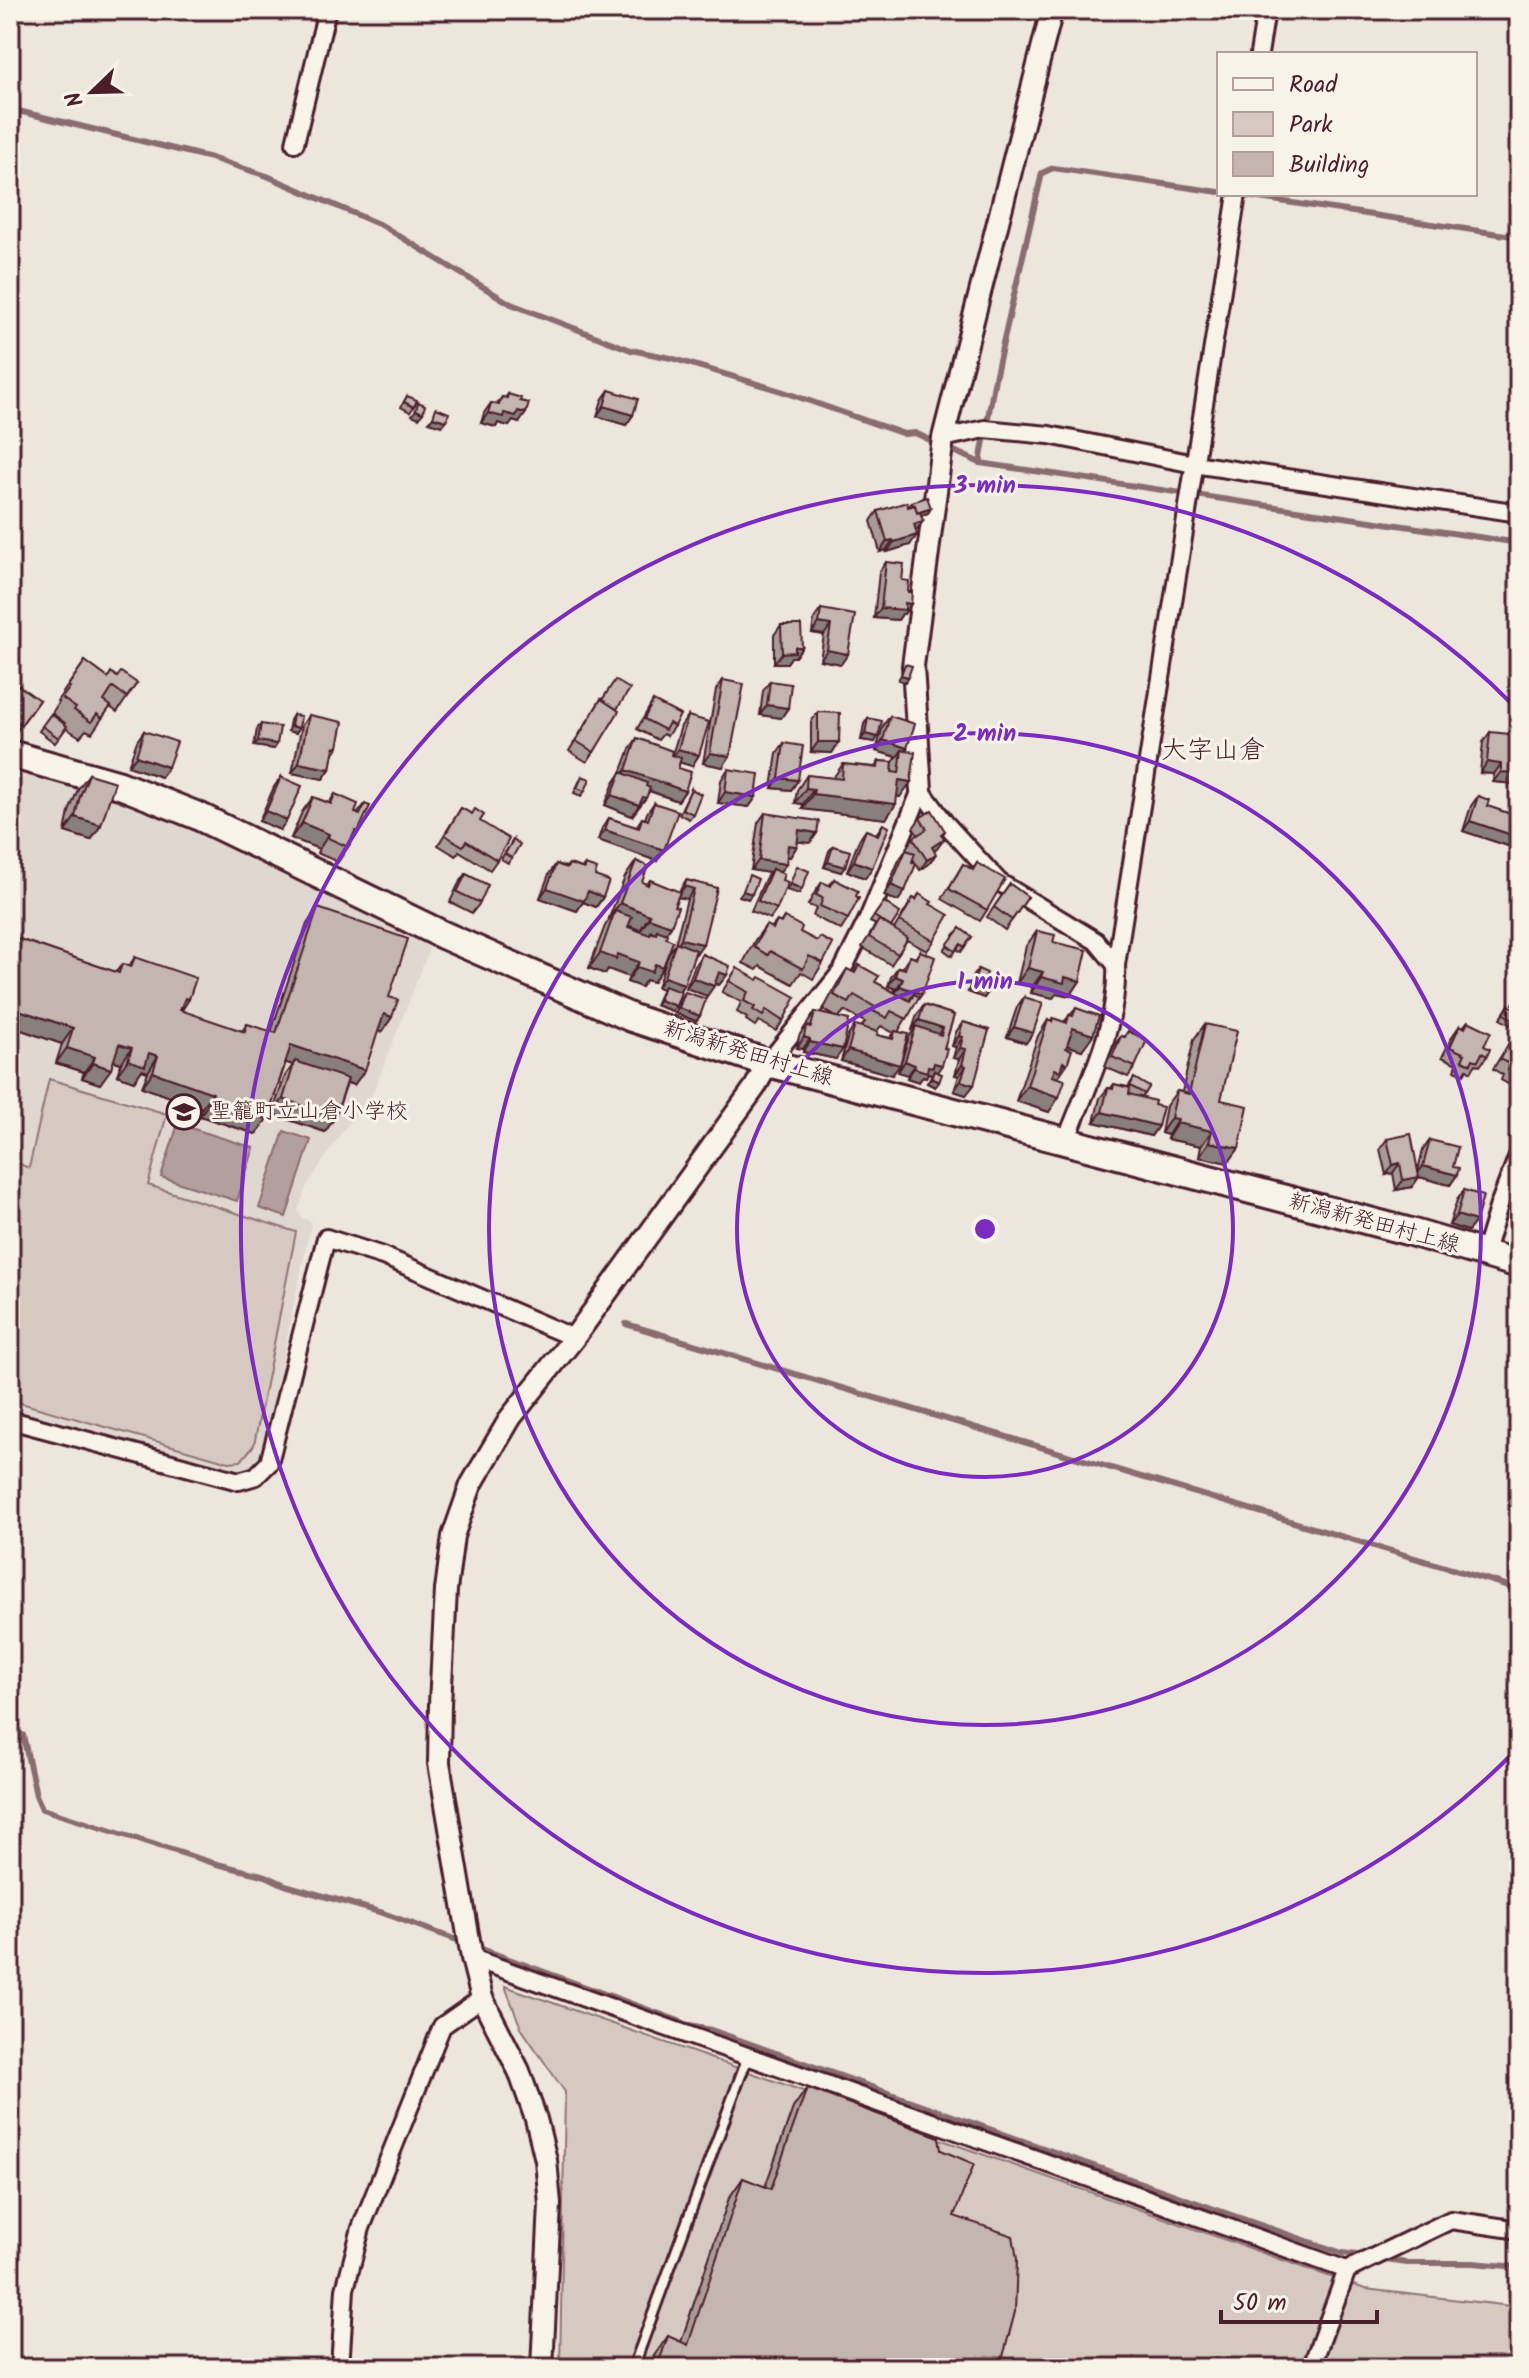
<svg xmlns="http://www.w3.org/2000/svg" width="1529" height="2378" font-family="Kalam,'Klee One',sans-serif">
  <style>
    .built { fill: #e0d7d0 }
    .green { fill: #d5c9c2; stroke: #907476; stroke-width: 2 }
    .water { fill: #b39f9d; stroke: #896c6f; stroke-width: 2 }
    .lines { fill: none; stroke-linecap: round; stroke-linejoin: round }
    .stream { stroke: #896c6f; stroke-width: 6 }
    .service-casing { stroke: #4a1f2b; stroke-width: 14 }
    .minor-casing { stroke: #4a1f2b; stroke-width: 22 }
    .tertiary-casing { stroke: #4a1f2b; stroke-width: 26 }
    .primary-casing { stroke: #4a1f2b; stroke-width: 32 }
    .service { stroke: #f7f3e8; stroke-width: 8 }
    .minor { stroke: #f7f3e8; stroke-width: 16 }
    .tertiary { stroke: #f7f3e8; stroke-width: 20 }
    .primary { stroke: #f7f3e8; stroke-width: 26 }
    .wall { fill: #a99c97; stroke: #4a1f2b; stroke-width: 2; fill-rule: evenodd }
    .shaded-wall { fill: #897f7b; stroke: #4a1f2b; stroke-width: 2 }
    .building { fill: #c4b5b0; stroke: #4a1f2b; stroke-width: 2 }
    .ring { fill: none; stroke: #7b2cbf; stroke-width: 4 }
    .labels { text-anchor: middle; dominant-baseline: central; stroke-width: 6; stroke-linejoin: round; paint-order: stroke }
    .street-label { font-size: 22px; fill: #4a1f2b; stroke: #f7f3e8 }
    .poi-label { font-size: 22px; fill: #4a1f2b; stroke: #f7f3e8; text-anchor: start }
    .quarter-label { font-size: 26px; fill: #4a1f2b; stroke: #f7f3e8 }
    .centre { fill: #7b2cbf; stroke: #f7f3e8; stroke-width: 4 }
    .ring-label { font-size: 24px; text-anchor: middle; font-weight: bold; fill: #7b2cbf; stroke: #f7f3e8; stroke-width: 6; stroke-linejoin: round; paint-order: stroke }
  </style>
  <rect width="100%" height="100%" fill="#ece6dd"/>
  <filter id="ink" filterUnits="userSpaceOnUse"><feTurbulence type="fractalNoise" baseFrequency=".0125" numOctaves="2"/><feDisplacementMap in="SourceGraphic" scale="16" xChannelSelector="R" yChannelSelector="G"/><feConvolveMatrix kernelMatrix="1 2 1 2 8 2 1 2 1" color-interpolation-filters="sRGB"/></filter>
  <g filter="url(#ink)">
    <path class="built" d="M10 766 121 795 243 851 432 942 373 1093 342 1132 306 1187 298 1211 301 1217 311 1222 310 1228 269 1422 257 1465 244 1474 231 1473 10 1411Z"/>
    <g class="green">
      <path d="M49 1079 167 1114 148 1185 296 1232 254 1445 241 1461 229 1462 10 1400V1160L29 1168Z"/>
      <path d="M505 1986 1365 2289 1519 2307V2368H560L565 2092 521 2028Z"/>
    </g>
    <g class="water">
      <path d="M178 1124 254 1148 237 1201 161 1177Z"/>
      <path d="M284 1131 311 1140 286 1217 259 1208Z"/>
    </g>
    <g class="lines">
      <g class="stream">
        <path d="M10 109 211 158 267 176 383 226 511 304 631 350 671 358 781 391 904 434 915 433 980 463 1519 543"/>
        <path d="M1239 195 1519 237"/>
        <path d="M980 463 995 378 1042 173 1053 168 1219 192"/>
        <path d="M626 1324 1519 1589"/>
        <path d="M10 1730 23 1735 36 1795 42 1809 213 1863 266 1876 285 1885 383 1913 679 2021 684 2025 711 2030 1234 2216 1342 2253 1364 2256"/>
        <path d="M1379 2259 1407 2263H1473L1519 2267"/>
      </g>
      <defs>
        <path id="service" d="M633 2368 748 2056"/>
        <g id="minor">
          <path d="M1259 54 1266 10"/>
          <path d="M295 143 327 10"/>
          <path d="M943 438 985 429 1049 435 1194 464 1519 513"/>
          <path d="M921 790 945 823 999 882 1096 941 1116 965"/>
          <path d="M768 1063 842 971 868 919 921 790"/>
          <path d="M1066 1141C1087 1085 1119 1026 1116 965L1237 194"/>
          <path d="M1484 1255 1499 1205 1519 1153"/>
          <path d="M10 1420 239 1481 256 1476 269 1463 326 1238 383 1256 574 1338"/>
          <path d="M472 1958 1347 2270"/>
          <path d="M340 2368 345 2289 361 2228 442 2026 482 1998"/>
          <path d="M1311 2368 1347 2270 1451 2220 1519 2230"/>
        </g>
        <g id="tertiary">
          <path d="M921 790 913 666 943 438 1052 10"/>
          <path d="M542 2368 550 2204 546 2160 536 2119 519 2071 482 1998 472 1958 439 1763 440 1704 446 1590 453 1536 471 1485 511 1417 574 1338 755 1087 768 1063"/>
        </g>
        <path id="primary" d="M10 754 120 785 198 816 443 935 632 1018 768 1063 1407 1231 1519 1264"/>
      </defs>
      <use href="#service" class="service-casing"/>
      <use href="#minor" class="minor-casing"/>
      <use href="#tertiary" class="tertiary-casing"/>
      <use href="#primary" class="primary-casing"/>
      <use href="#service" class="service"/>
      <use href="#minor" class="minor"/>
      <use href="#tertiary" class="tertiary"/>
      <use href="#primary" class="primary"/>
    </g>
    <g class="wall">
      <path d="M609 390 633 415 626 425 597 416 602 400Z"/>
      <path d="M508 394 519 423 513 421 509 426 498 423 496 427 481 423 484 413 491 403 496 405 502 397 505 398Z"/>
      <path d="M407 396 414 407 410 412 401 407Z"/>
      <path d="M912 502 931 508 928 513 921 516 923 521 916 531 910 545 887 552 886 550 880 552 871 521 878 511 908 507Z"/>
      <path d="M886 562 902 580 908 592 911 604 904 614H902L898 620 874 618 879 572Z"/>
      <path d="M821 609 848 654 841 664 820 660 824 635 812 633 814 619Z"/>
      <path d="M781 625 802 647 795 657H791L787 663H774V635Z"/>
      <path d="M85 661 108 678 117 677 137 683 117 712 110 707 92 733 86 730 80 737 66 728 55 743 39 731 51 714 64 724 65 723 52 713 59 702 57 701Z"/>
      <path d="M723 680V767L703 763 716 690Z"/>
      <path d="M770 681 788 708 781 718 760 715 763 691Z"/>
      <path d="M10 691 39 700 14 735 10 732Z"/>
      <path d="M601 699 617 709 594 752 587 762 569 751Z"/>
      <path d="M653 701 674 726 667 736 663 734 658 740 637 729Z"/>
      <path d="M818 712 839 742 832 753 811 752V722Z"/>
      <path d="M293 715 296 733 288 731 290 720Z"/>
      <path d="M309 715 338 747 332 756 330 769 323 779 292 773 302 725Z"/>
      <path d="M688 716 692 766 680 762 678 768 685 791 678 801 649 791 646 798 632 816 605 805 614 783 621 773 630 749 637 738 672 755 681 726Z"/>
      <path d="M890 716 907 748 906 750 900 797 897 796 886 819 802 809 803 804 795 803 797 790 807 775 833 778 843 764 875 767 879 761 893 762 897 757 876 751 883 726Z"/>
      <path d="M868 718 875 742 861 740 864 724Z"/>
      <path d="M261 724 277 744 274 749 254 746 257 729Z"/>
      <path d="M144 731 161 777 128 766 137 741Z"/>
      <path d="M1490 732 1518 780 1515 784 1493 782 1494 774 1480 773 1483 742Z"/>
      <path d="M784 743 798 780 791 790 772 788 777 753Z"/>
      <path d="M728 769 756 797 749 807 718 803 721 780Z"/>
      <path d="M89 774 101 825 91 840 65 832 69 812 78 789Z"/>
      <path d="M582 776 585 791 581 796 574 793Z"/>
      <path d="M281 777 280 830 259 821 274 787Z"/>
      <path d="M691 789 693 814 689 819 679 814Z"/>
      <path d="M335 794 357 814 365 804 358 832 338 862 317 853 319 849 291 838 302 812 313 797 329 803Z"/>
      <path d="M1478 796 1487 806 1511 814 1512 810 1519 800 1508 846 1463 831 1471 806Z"/>
      <path d="M654 803 657 861 598 840 602 828 609 818 636 827 642 818 645 819 647 813Z"/>
      <path d="M461 808 480 821 497 860 490 870 459 851 456 856 438 845Z"/>
      <path d="M765 813 817 833 810 843 798 841 797 846 790 857 786 856V864L779 872 782 880 777 909 770 919 751 911 765 879 769 873 751 870 758 823Z"/>
      <path d="M920 818 945 831 942 836 944 839 934 851 929 864 920 870 913 859 905 891 898 901 884 896 899 860 906 850 908 851 906 848 913 838 918 835 913 828Z"/>
      <path d="M883 824 872 868 865 878 847 871 859 840 866 830 876 834Z"/>
      <path d="M1519 834V850L1512 847Z"/>
      <path d="M513 840 512 858 508 863 501 859Z"/>
      <path d="M833 846 841 872 824 867 829 851Z"/>
      <path d="M636 861 642 882 647 884 650 880 679 892 686 880 717 888 696 954H695L672 1011 655 1005 662 989 657 987 669 953 675 944 687 899 678 897 674 906 671 926 665 934 663 967 653 982 646 980 641 987 627 982 629 977 608 969 605 974 589 968 605 926 610 918H609L625 877Z"/>
      <path d="M977 863 987 910 980 921 942 899 963 864 973 869Z"/>
      <path d="M556 864 566 867 569 864 582 868 585 865 595 876 603 897 596 907 583 902 577 911 540 898 549 874Z"/>
      <path d="M466 874 480 903 472 913 450 902 458 885Z"/>
      <path d="M834 879 848 919 841 930 813 916 816 908 808 905 815 892 822 882 829 886Z"/>
      <path d="M1010 884 1028 897 1005 930 987 917Z"/>
      <path d="M919 894 930 904 934 941 927 951 907 940 891 965 862 947 876 925 870 922 884 902 891 927 894 929 913 898 916 899Z"/>
      <path d="M318 908 389 997 392 1017 382 1032 378 1031 354 1085 347 1083 335 1117 325 1132 272 1114 285 1076 293 1065 286 1062 267 1119 256 1134 200 1116 202 1108 142 1087 148 1072 142 1070 134 1081 117 1075 121 1063 114 1061 100 1084 82 1078 84 1072 56 1063 62 1044 10 1026V936L116 972 122 964 129 966 135 957 189 999 181 1011 242 1031 247 1024 271 1032 307 924Z"/>
      <path d="M784 917 800 932 823 963 813 979 801 972 793 984 760 966 757 970 743 963 755 940 766 925 771 928 777 921 780 923Z"/>
      <path d="M960 928 972 937 961 952 957 949 952 956 944 950Z"/>
      <path d="M1037 931 1053 942 1080 981 1070 996 1057 993 1053 998 1031 993 1032 987 1017 983 1026 946Z"/>
      <path d="M920 951 915 1003 898 1032 892 1075 841 1061 848 1036 855 1025 867 1029 862 1026 865 1022 844 1011 839 1017 836 1059 803 1052V1049L797 1048 799 1036 815 1012 836 1017 823 1010 837 984 847 969 854 973 859 965 875 982 894 992 896 989 888 986 891 977 898 967 902 968 910 956 915 958ZM881 1026 894 1033 890 1038 877 1035V1031Z"/>
      <path d="M702 954 727 975 719 985 715 983 707 996 686 988 695 965Z"/>
      <path d="M737 968 783 1021 776 1031 759 1021 755 1026 746 1020 747 1018 737 1012 741 1002 722 992Z"/>
      <path d="M978 969 985 979 988 992 984 998 968 992 974 974Z"/>
      <path d="M685 992 700 1016 696 1021 675 1013 681 997Z"/>
      <path d="M1519 994V1008L1513 1004Z"/>
      <path d="M1024 997 1026 1043 1007 1037 1017 1007Z"/>
      <path d="M924 1005 954 1015 937 1072 939 1082 935 1087 927 1083 932 1074 928 1073 926 1077 923 1076 919 1082 907 1078 908 1075 898 1072 909 1037 913 1031 912 1030 917 1015Z"/>
      <path d="M1509 1005 1519 1023 1516 1028 1500 1019Z"/>
      <path d="M1076 1008 1082 1050 1067 1045 1049 1112 1016 1101 1038 1036 1048 1020 1051 1021 1053 1018 1064 1022Z"/>
      <path d="M1468 1021 1484 1046 1487 1056 1480 1066 1476 1064 1471 1072 1467 1069 1464 1074 1455 1070 1457 1064 1442 1057 1453 1035 1460 1025 1463 1027Z"/>
      <path d="M963 1022 989 1030 966 1095 954 1091 959 1076 955 1075 959 1059 953 1058 956 1047 952 1046 956 1032Z"/>
      <path d="M1205 1024 1221 1100 1239 1148 1228 1163 1199 1157 1201 1146 1167 1139 1168 1135 1161 1133 1166 1106 1177 1091 1182 1092 1194 1039Z"/>
      <path d="M1128 1031 1135 1067 1128 1077 1105 1067 1114 1046 1121 1036 1124 1037Z"/>
      <path d="M1514 1035 1519 1038V1084L1515 1088 1501 1080 1503 1075 1493 1069Z"/>
      <path d="M1134 1078 1149 1087 1142 1098 1154 1105 1158 1126 1151 1136 1094 1122 1100 1098 1108 1088H1111L1114 1084 1128 1087Z"/>
      <path d="M1387 1139 1418 1170 1423 1150 1430 1140 1453 1167 1457 1175 1450 1185 1419 1177 1412 1187 1396 1190 1393 1173 1386 1175 1380 1149Z"/>
      <path d="M1464 1190 1476 1221 1468 1231 1449 1225 1457 1200Z"/>
      <path d="M807 2088 941 2150 954 2216 1000 2368H650L654 2356 668 2336 681 2342 729 2198 743 2178 765 2187 793 2108Z"/>
    </g>
    <g class="shaded-wall">
      <path d="M604 406 633 415 626 425 597 416Z"/>
      <path d="M416 410 423 413 419 418 412 415Z"/>
      <path d="M518 411 526 413 519 423 513 421 509 426 498 423 496 427 481 423 488 413H504Z"/>
      <path d="M433 417 446 421 442 426 429 422Z"/>
      <path d="M931 508 928 513 912 519 916 514Z"/>
      <path d="M923 521 916 531 914 524Z"/>
      <path d="M917 535 910 545 887 552 894 542Z"/>
      <path d="M893 540 886 550 880 552 887 541Z"/>
      <path d="M905 603 911 604 904 614H902L898 620 874 618 881 608Z"/>
      <path d="M819 623 831 625 824 635 812 633Z"/>
      <path d="M795 647H802L795 657H791L787 663H774L782 653Z"/>
      <path d="M827 650 848 654 841 664 820 660Z"/>
      <path d="M901 675 908 677 905 682 898 680Z"/>
      <path d="M767 705 788 708 781 718 760 715Z"/>
      <path d="M291 726 299 728 296 733 288 731Z"/>
      <path d="M865 734 878 737 875 742 861 740Z"/>
      <path d="M883 740 907 748 901 757 902 750 897 757 876 751Z"/>
      <path d="M258 741 277 744 274 749 254 746Z"/>
      <path d="M818 742H839L832 753 811 752Z"/>
      <path d="M678 749 699 755 692 766 671 760Z"/>
      <path d="M710 753 730 756 723 767 703 763Z"/>
      <path d="M136 756 168 767 161 777 128 766Z"/>
      <path d="M1487 762 1501 764 1494 774 1480 773Z"/>
      <path d="M299 763 330 769 323 779 292 773Z"/>
      <path d="M626 770 685 791 678 801 619 780Z"/>
      <path d="M1501 772 1519 773V780L1515 784 1493 782Z"/>
      <path d="M779 778 798 780 791 790 772 788Z"/>
      <path d="M899 780 911 782 900 797 889 795Z"/>
      <path d="M806 788 814 789 803 804 795 803Z"/>
      <path d="M725 792 756 797 749 807 718 803Z"/>
      <path d="M813 794 896 804 886 819 802 809Z"/>
      <path d="M612 795 639 805 632 816 605 805Z"/>
      <path d="M266 811 287 820 280 830 259 821Z"/>
      <path d="M75 817 101 825 91 840 65 832Z"/>
      <path d="M1470 821 1515 836 1508 846 1463 831Z"/>
      <path d="M302 823 329 834 319 849 291 838Z"/>
      <path d="M605 830 664 850 657 861 598 840Z"/>
      <path d="M799 830 817 833 810 843 792 841Z"/>
      <path d="M944 839 937 849 925 857 932 847Z"/>
      <path d="M788 845 797 846 790 857 781 855Z"/>
      <path d="M936 854 929 864 920 870 927 860Z"/>
      <path d="M759 860 786 864 778 874 772 869 769 873 751 870Z"/>
      <path d="M854 861 872 868 865 878 847 871Z"/>
      <path d="M828 862 845 867 841 872 824 867Z"/>
      <path d="M790 884 802 889 799 894 786 890Z"/>
      <path d="M891 885 905 891 898 901 884 896Z"/>
      <path d="M685 886 694 889 687 899 677 897Z"/>
      <path d="M547 888 588 891 603 897 596 907 583 902 577 911 540 898Z"/>
      <path d="M743 891 752 894 748 899 739 896Z"/>
      <path d="M620 903 650 915 640 930 612 919 615 911 609 918Z"/>
      <path d="M649 918 671 926 660 941 657 930 651 938V932L648 936 639 933Z"/>
      <path d="M681 939 703 944 696 954 674 949Z"/>
      <path d="M600 953 618 954 639 962 629 977 608 969 605 974 589 968Z"/>
      <path d="M655 964 663 967 653 982 646 980 641 987 627 982 637 967Z"/>
      <path d="M1028 968 1043 972 1032 987 1017 983Z"/>
      <path d="M719 972 727 975 719 985 712 982Z"/>
      <path d="M895 976 903 979 896 989 888 986Z"/>
      <path d="M664 977 684 984 677 994 664 986 662 989 657 987Z"/>
      <path d="M1041 977H1065L1080 981 1070 996 1057 993 1053 998 1031 993Z"/>
      <path d="M693 978 714 986 707 996 686 988Z"/>
      <path d="M900 986 922 994 915 1004 914 994 908 1002 893 996Z"/>
      <path d="M972 987 988 992 984 998 968 992Z"/>
      <path d="M185 998 189 999 179 1015Z"/>
      <path d="M659 1000 676 1006 672 1011 655 1005Z"/>
      <path d="M10 1007 73 1028 62 1044 10 1026Z"/>
      <path d="M679 1008 700 1016 696 1021 675 1013Z"/>
      <path d="M384 1014 392 1017 382 1032 373 1029Z"/>
      <path d="M919 1020 943 1028 936 1038 916 1026 912 1030Z"/>
      <path d="M1014 1027 1033 1033 1026 1043 1007 1037Z"/>
      <path d="M1073 1028 1093 1035 1082 1050 1062 1044Z"/>
      <path d="M959 1036 963 1037 956 1047 952 1046Z"/>
      <path d="M804 1037 810 1039 803 1049 797 1048Z"/>
      <path d="M810 1042 843 1049 836 1059 803 1052Z"/>
      <path d="M119 1044 132 1048 121 1063 109 1059Z"/>
      <path d="M291 1045 365 1070 354 1085 294 1065 295 1061 293 1065 281 1061Z"/>
      <path d="M67 1048 95 1057 84 1072 56 1063Z"/>
      <path d="M960 1048 966 1049 959 1059 953 1058Z"/>
      <path d="M848 1050 900 1065 892 1075 841 1061Z"/>
      <path d="M149 1053 158 1056 148 1072 142 1070 134 1081 117 1075 128 1060Z"/>
      <path d="M905 1061 915 1065 908 1075 898 1072Z"/>
      <path d="M1063 1062 1067 1064 1057 1079 1044 1084 1055 1069Z"/>
      <path d="M93 1063 111 1069 100 1084 82 1078Z"/>
      <path d="M934 1063 942 1065 935 1075 934 1071 932 1074 928 1073 926 1077 923 1076 919 1082 907 1078 914 1068 928 1066Z"/>
      <path d="M962 1065 966 1066 959 1076 955 1075Z"/>
      <path d="M153 1072 213 1093 202 1108 142 1087Z"/>
      <path d="M931 1078 939 1082 935 1087 927 1083Z"/>
      <path d="M961 1081 974 1085 966 1095 954 1091Z"/>
      <path d="M1027 1086 1059 1097 1049 1112 1016 1101Z"/>
      <path d="M283 1099 335 1117 325 1132 272 1114Z"/>
      <path d="M210 1101 267 1119 256 1134 200 1116Z"/>
      <path d="M1102 1112 1158 1126 1151 1136 1094 1122Z"/>
      <path d="M1171 1118 1178 1119 1168 1135 1161 1133Z"/>
      <path d="M1177 1123 1212 1131 1201 1146 1167 1139Z"/>
      <path d="M1209 1142 1239 1148 1228 1163 1199 1157Z"/>
      <path d="M1400 1163 1393 1173 1386 1175 1393 1165Z"/>
      <path d="M1423 1166 1457 1175 1450 1185 1419 1177 1412 1187 1396 1190 1403 1180 1416 1176Z"/>
      <path d="M1457 1215 1476 1221 1468 1231 1449 1225Z"/>
    </g>
    <g class="building">
      <path d="M609 390 638 399 633 415 604 406Z"/>
      <path d="M508 394 521 398 520 401 529 403 526 413 518 411 516 416 504 413 503 417 488 413 491 403 499 405 502 397 507 398Z"/>
      <path d="M407 396 417 400 414 407 404 402Z"/>
      <path d="M418 402 425 405 423 413 416 410Z"/>
      <path d="M436 408 449 413 446 421 433 417Z"/>
      <path d="M927 497 931 508 917 513 915 505 913 506 912 502Z"/>
      <path d="M907 502 908 507 915 505 917 513 920 512 923 521 914 524 917 535 894 542 893 540 887 541 878 511Z"/>
      <path d="M886 562 904 564 902 580 909 581 908 592H912L911 604 905 603V610L881 608Z"/>
      <path d="M821 609 855 615 848 654 827 650 831 625 819 623Z"/>
      <path d="M781 625H801L802 647H795V652L782 653Z"/>
      <path d="M85 661 108 678 111 672 117 677 121 672 137 683 127 697 113 687 104 701 111 706 102 718 97 714 91 722 74 710 76 708 62 698 70 687 68 686Z"/>
      <path d="M905 664 912 666 908 677 901 675Z"/>
      <path d="M615 680 630 689 617 709 602 700Z"/>
      <path d="M723 680 744 684 730 756 710 753Z"/>
      <path d="M770 681 791 684 788 708 767 705Z"/>
      <path d="M15 683 39 700 21 725 10 716V691Z"/>
      <path d="M601 699 619 711 594 752 576 741Z"/>
      <path d="M653 701 680 715 674 726 669 723 665 730 644 719Z"/>
      <path d="M818 712 840 713 839 742H818Z"/>
      <path d="M51 714 67 726 59 738 42 726Z"/>
      <path d="M293 715 301 716 299 728 291 726Z"/>
      <path d="M309 715 343 722 338 747H334L330 769 299 763Z"/>
      <path d="M688 716 709 722 699 755 678 749Z"/>
      <path d="M890 716 915 724 907 748 883 740Z"/>
      <path d="M868 718 882 721 878 737 865 734Z"/>
      <path d="M261 724 280 727 277 744 258 741Z"/>
      <path d="M144 731 177 742 168 767 136 756Z"/>
      <path d="M1490 732 1519 735V773L1501 772V764L1487 762Z"/>
      <path d="M637 738 672 751 671 755 681 758 678 768 691 772 685 791 626 770Z"/>
      <path d="M784 743 803 746 798 780 779 778Z"/>
      <path d="M902 750 915 752 911 782 899 780 896 804 813 794 814 789 806 788 807 775 842 779 843 764 878 768 879 761 893 762 892 772 899 773Z"/>
      <path d="M728 769 759 774 756 797 725 792Z"/>
      <path d="M621 772 647 783 646 786 650 788 646 798 643 797 639 805 612 795Z"/>
      <path d="M89 774 115 782 101 825 75 817 80 796Z"/>
      <path d="M582 776 590 779 585 791 577 788Z"/>
      <path d="M281 777 302 786 287 820 266 811Z"/>
      <path d="M691 789 701 794 693 814 682 809Z"/>
      <path d="M335 794 358 804 355 813 360 815 365 804 370 806 358 832 355 831 348 847 328 838 329 834 302 823 313 797 331 804Z"/>
      <path d="M1478 796 1489 800 1487 806 1519 817V825L1515 836 1470 821Z"/>
      <path d="M1519 801V813L1516 812Z"/>
      <path d="M654 803 678 811 664 850 605 830 609 818 639 828 642 818 648 820Z"/>
      <path d="M461 808 472 814 475 809 484 815 480 821 509 839 497 860 466 841 463 846 445 835Z"/>
      <path d="M932 810 945 831 941 834 944 839 932 847 936 854 927 860 913 838 927 829 920 818Z"/>
      <path d="M765 813 819 821 817 833 799 830 797 846 788 845 786 864 759 860Z"/>
      <path d="M883 824 889 827 872 868 854 861 866 830 878 835Z"/>
      <path d="M513 840 520 844 512 858 505 854Z"/>
      <path d="M833 846 850 851 845 867 828 862Z"/>
      <path d="M906 850 915 853 912 862 916 864 905 891 891 885Z"/>
      <path d="M636 861 648 866 642 882 648 885 650 880 680 892 674 906 678 907 671 926 649 918 650 915 620 903Z"/>
      <path d="M977 863 1005 879 987 910 949 889 963 864 973 870Z"/>
      <path d="M556 864 567 868 569 864 584 869 585 865 597 869 595 876 609 881 603 897 588 891 584 901 547 888Z"/>
      <path d="M797 866 809 871 802 889 790 884Z"/>
      <path d="M772 869 784 874 782 880 788 882 777 909 758 901Z"/>
      <path d="M466 874 488 885 480 903 457 892Z"/>
      <path d="M749 875 758 879 752 894 743 891Z"/>
      <path d="M834 879 858 891 856 896 859 898 848 919 820 906 823 898 816 895 822 882 831 886Z"/>
      <path d="M686 880 717 888 703 944 681 939 694 889 685 886Z"/>
      <path d="M1010 884 1028 897 1012 920 994 907Z"/>
      <path d="M919 894 932 902 930 904 949 915 934 941 900 921 913 898 916 900Z"/>
      <path d="M884 902 900 913 891 927 874 916Z"/>
      <path d="M318 908 408 939 389 997 398 1000 392 1017 384 1014 365 1070 291 1045 267 1119 210 1101 213 1093 153 1072 158 1056 149 1053 145 1066 128 1060 132 1048 119 1044 111 1069 93 1063 95 1057 67 1048 73 1028 10 1007V936L119 973 122 964 131 967 135 957 196 978 189 999 185 998 180 1010 245 1032 247 1024 276 1033Z"/>
      <path d="M615 911 632 917 628 927 650 935 651 932 656 934 657 930 667 934 666 938 673 941 663 967 655 964 652 972 637 967 639 962 618 954 616 959 600 953Z"/>
      <path d="M784 917 802 927 800 932 817 941 820 937 833 944 823 963 809 956 803 969 770 951 768 955 754 947 766 925 773 929 777 921 781 923Z"/>
      <path d="M879 920 908 938 898 954 869 937Z"/>
      <path d="M960 928 972 937 964 947 961 944 955 951 947 945Z"/>
      <path d="M1037 931 1055 935 1053 942 1087 950 1080 981 1065 977 1064 983 1041 977 1043 972 1028 968Z"/>
      <path d="M676 942 696 950 684 984 664 977Z"/>
      <path d="M920 951 935 957 922 994 900 986 903 979 895 976 898 967 905 969 910 956 917 959Z"/>
      <path d="M702 954 730 966 727 975 719 972 714 986 693 978Z"/>
      <path d="M859 965 879 976 875 982 910 1001 914 994 919 997 907 1019 891 1011 887 1018 873 1011 875 1007 854 995 849 1003 834 995 847 969 855 973Z"/>
      <path d="M737 968 758 980 760 977 796 997 783 1021 766 1010 763 1016 753 1010 755 1007 744 1001 748 992 729 981Z"/>
      <path d="M978 969 987 973 985 979 992 982 988 992 972 987Z"/>
      <path d="M664 986 681 992 676 1006 659 1000Z"/>
      <path d="M685 992 706 999 700 1016 679 1008Z"/>
      <path d="M1024 997 1043 1003 1033 1033 1014 1027Z"/>
      <path d="M924 1005 954 1015 944 1048 947 1049 942 1065 934 1063 933 1067 928 1066 927 1072 914 1068 915 1065 905 1061 916 1026 941 1035 943 1028 919 1020Z"/>
      <path d="M1509 1005 1519 1011V1023L1504 1014Z"/>
      <path d="M1076 1008 1099 1016 1093 1035 1073 1028 1066 1048 1072 1050 1067 1064 1063 1062 1060 1071 1055 1069 1052 1076 1065 1080 1059 1097 1027 1086 1048 1020 1052 1022 1053 1018 1067 1023 1069 1015 1073 1016Z"/>
      <path d="M815 1012 849 1020 843 1049 810 1042V1039L804 1037 806 1026 811 1027Z"/>
      <path d="M1468 1021 1491 1032 1484 1046 1490 1049 1487 1056 1482 1053 1478 1061 1473 1059 1471 1064 1462 1060 1465 1054 1450 1047 1460 1025 1465 1028Z"/>
      <path d="M963 1022 989 1030 974 1085 961 1081 966 1066 962 1065 966 1049 960 1048 963 1037 959 1036Z"/>
      <path d="M1205 1024 1237 1031 1221 1100 1248 1106 1239 1148 1209 1142 1212 1131 1177 1123 1178 1119 1171 1118 1177 1091 1189 1094Z"/>
      <path d="M855 1025 878 1032 877 1035 893 1039 895 1031 908 1034 900 1065 848 1050Z"/>
      <path d="M1128 1031 1147 1040 1135 1067 1112 1057 1121 1036 1125 1037Z"/>
      <path d="M1514 1035 1519 1038V1076L1508 1070 1511 1065 1500 1059Z"/>
      <path d="M295 1061 348 1079 335 1117 283 1099Z"/>
      <path d="M934 1071 942 1074 939 1082 931 1078Z"/>
      <path d="M1134 1078 1149 1087 1145 1094 1130 1086Z"/>
      <path d="M1114 1084 1130 1088 1129 1094 1155 1101 1154 1105 1163 1107 1158 1126 1102 1112 1108 1088 1113 1089Z"/>
      <path d="M1411 1134 1419 1177 1403 1180 1400 1163 1393 1165 1387 1139Z"/>
      <path d="M1430 1140 1458 1147 1453 1167 1459 1168 1457 1175 1423 1166Z"/>
      <path d="M1464 1190 1483 1196 1476 1221 1457 1215Z"/>
      <path d="M807 2088 939 2137 941 2150 974 2164 954 2216 1013 2236 1017 2259 1015 2312 1000 2368H657L668 2336 688 2345 743 2178 771 2189Z"/>
    </g>
  </g>
  <g class="ring">
    <circle cx="985" cy="1229" r="248"/>
    <circle cx="985" cy="1229" r="496"/>
    <path d="M1516 1750A744 744 0 1 1 1516 708"/>
  </g>
  <defs>
    <symbol id="school-ring" viewBox="-11 -11 22 22"><circle r="9.5" fill="#f7f3e8" stroke="#4a1f2b" stroke-width="1.5"/><path d="M0-5L7-2L0 1L-7-2ZM-4 1L0 2.5L4 1V4Q0 6-4 4Z" fill="#4a1f2b"/></symbol>
  </defs>
  <g fill-rule="evenodd">
    <use href="#school-ring" x="164" y="1092" width="40" height="40"/>
  </g>
  <g class="labels">
    <g class="street-label">
      <text transform="translate(748 1054) rotate(17)">新潟新発田村上線</text>
      <text transform="translate(1374 1224) rotate(15)">新潟新発田村上線</text>
    </g>
    <g class="poi-label">
      <text x="210" y="1112">聖籠町立山倉小学校</text>
    </g>
    <g class="quarter-label">
      <text x="1213" y="751">大字山倉</text>
    </g>
  </g>
  <circle cx="985" cy="1229" r="12" class="centre"/>
  <g class="ring-label">
    <text x="985" y="493">3 min</text>
    <text x="985" y="741">2 min</text>
    <text x="985" y="989">1 min</text>
  </g>
  <rect width="1529" height="2378" fill="none" stroke="#f7f3e8" stroke-width="40"/>
  <rect x="20" y="20" width="1489" height="2338" fill="none" stroke="#4a1f2b" stroke-width="3" filter="url(#ink)"/>
  <rect x="1217" y="52" width="260" height="144" fill="#f7f3e8" stroke="#b29e9c" stroke-width="2"/>
  <rect x="1233" y="78" width="40" height="12" fill="#f7f3e8" stroke="#b29e9c" stroke-width="2"/>
  <text x="1289" y="92" font-size="24" fill="#4a1f2b">Road</text>
  <rect x="1233" y="112" width="40" height="24" fill="#d5c9c2" stroke="#b29e9c" stroke-width="2"/>
  <text x="1289" y="132" font-size="24" fill="#4a1f2b">Park</text>
  <rect x="1233" y="152" width="40" height="24" fill="#c4b5b0" stroke="#b29e9c" stroke-width="2"/>
  <text x="1289" y="172" font-size="24" fill="#4a1f2b">Building</text>
  <g transform="translate(92 92) rotate(247)" stroke="#f7f3e8" stroke-width="6" paint-order="stroke">
  <path d="M0-6L14 30L0 20L-14 30Z" fill="#4a1f2b"/>
  <text y="-12" font-size="22" font-weight="bold" text-anchor="middle" fill="#4a1f2b">N</text>
  </g>
  <path d="M1221 2310v12h156v-12" fill="none" stroke="#4a1f2b" stroke-width="4"/>
  <text x="1233" y="2310" font-size="24" fill="#4a1f2b" stroke="#f7f3e8" stroke-width="6" paint-order="stroke">50 m</text>
</svg>
